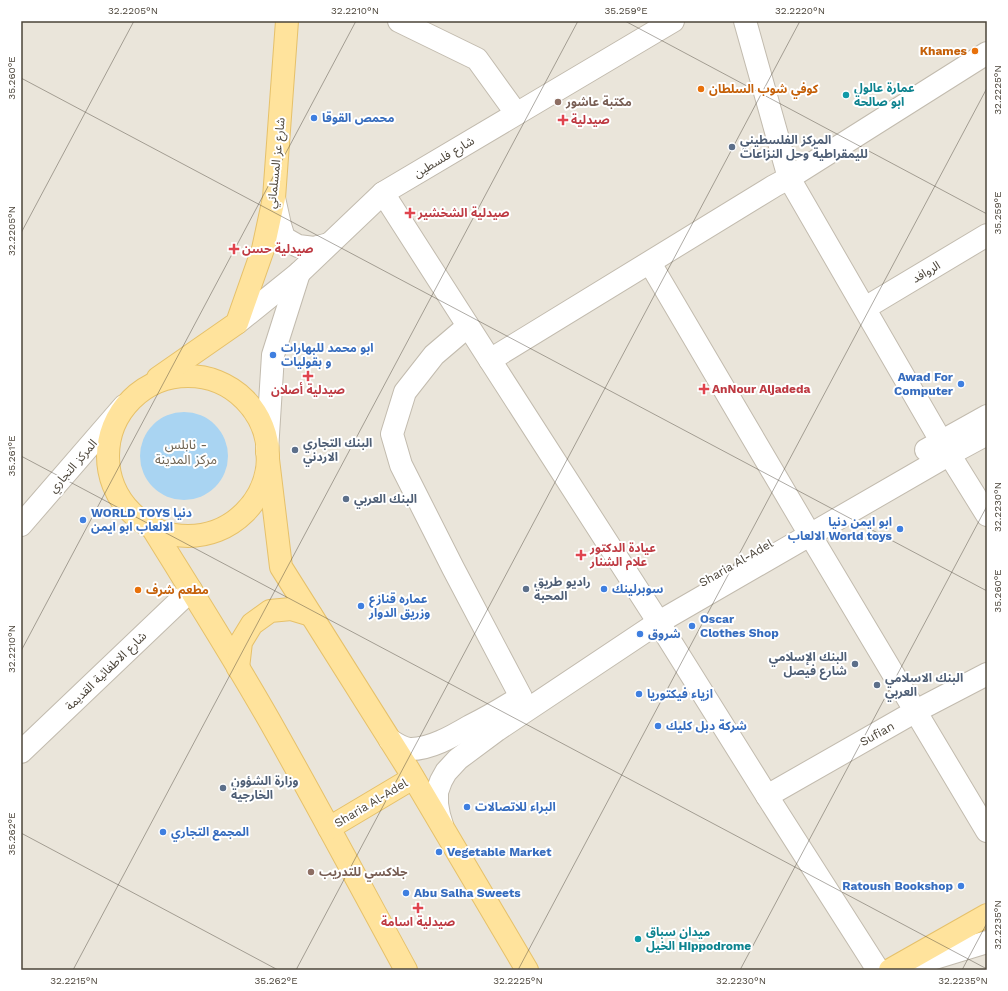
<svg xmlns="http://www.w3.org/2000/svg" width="1008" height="991" font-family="'Work Sans','Noto Sans Arabic',sans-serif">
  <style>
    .residential { fill: #eae5da }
    .water { fill: #a9d4f2 }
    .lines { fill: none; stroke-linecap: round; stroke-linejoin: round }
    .minor-casing { stroke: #c2bbae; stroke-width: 24 }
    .major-casing { stroke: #e6c16a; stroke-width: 24 }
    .minor { stroke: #fff; stroke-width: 22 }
    .major { stroke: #ffe39c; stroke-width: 22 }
    .ticks { fill: none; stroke: #4b4439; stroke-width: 1; stroke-opacity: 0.45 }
    .food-dot { fill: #e8710a; stroke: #fff; stroke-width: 1.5 }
    .culture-dot { fill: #0f9aa8; stroke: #fff; stroke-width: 1.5 }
    .education-dot { fill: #8d6e63; stroke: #fff; stroke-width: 1.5 }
    .shop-dot { fill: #3f7fe0; stroke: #fff; stroke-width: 1.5 }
    .health-dot { fill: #e0444e; stroke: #fff; stroke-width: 1.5 }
    .service-dot { fill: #5c6f8a; stroke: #fff; stroke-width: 1.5 }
    .labels { text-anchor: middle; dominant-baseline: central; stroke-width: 4; stroke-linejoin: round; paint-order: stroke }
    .food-label { font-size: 12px; font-weight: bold; fill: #c56008; stroke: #fff; text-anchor: start }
    .culture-label { font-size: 12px; font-weight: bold; fill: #0d838f; stroke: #fff; text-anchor: start }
    .education-label { font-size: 12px; font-weight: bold; fill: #785e54; stroke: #fff; text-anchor: start }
    .shop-label { font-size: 12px; font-weight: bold; fill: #366cbe; stroke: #fff; text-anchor: start }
    .health-label { font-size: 12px; font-weight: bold; fill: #be3a42; stroke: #fff; text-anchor: start }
    .service-label { font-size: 12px; font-weight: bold; fill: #4e5e75; stroke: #fff; text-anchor: start }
    .street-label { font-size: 12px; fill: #4b4439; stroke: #fff }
    .neighbourhood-label { font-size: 13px; fill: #6e6250; stroke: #fff }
    .neatline { fill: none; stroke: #4b4439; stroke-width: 1.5 }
    .ticks-label { font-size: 10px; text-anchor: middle; fill: #4b4439 }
  </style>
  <rect width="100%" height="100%" fill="#f6f3ec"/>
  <rect class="residential" x="21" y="21" width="966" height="949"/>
  <circle class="water" cx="184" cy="456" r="44"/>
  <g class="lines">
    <defs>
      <g id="minor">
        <path d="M399 21 477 59 516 113"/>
        <path d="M745 21 789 178 941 441 987 515"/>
        <path d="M383 193 490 360 652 612 767 796 878 970"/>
        <path d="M274 198 280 225 284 238 298 246 314 248 329 244"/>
        <path d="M650 263 803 523 987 831"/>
        <path d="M865 308 987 235"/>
        <path d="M237 323 299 273 383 193 673 21"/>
        <path d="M468 326 434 355 405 392 392 434 401 465 453 568 521 697"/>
        <path d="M490 360 774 186 789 178 987 53"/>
        <path d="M926 450 987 416"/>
        <path d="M267 451 273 355 299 273"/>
        <path d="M21 525 124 406"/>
        <path d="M390 740C396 744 402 748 409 749 429 750 453 736 470 726 484 719 498 711 511 703"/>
        <path d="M21 752 191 590"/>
        <path d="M767 796 916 711 987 674"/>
        <path d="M442 825 439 815 437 804V792L441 781 446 772 458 759 497 730 659 622 950 454 987 434"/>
        <path d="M902 968 987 942"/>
      </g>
      <g id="major">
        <circle cx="188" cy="456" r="80"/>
        <path d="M158 378 237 323 263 249 274 198 287 21"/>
        <path d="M267 451 281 567 407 767 527 970"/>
        <path d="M153 529C195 597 238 664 277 734 321 812 363 891 406 970"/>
        <path d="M238 668 241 642 252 624 270 611 291 609 311 615"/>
        <path d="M329 828 413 778"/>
        <path d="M890 970 987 915"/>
      </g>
    </defs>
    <use href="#minor" class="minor-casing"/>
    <use href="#major" class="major-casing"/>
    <use href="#minor" class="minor"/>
    <use href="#major" class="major"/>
  </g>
  <path class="ticks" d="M625 21 987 214M21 78 987 591M21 233 134 21M21 456 987 969M21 651 356 21M21 833 278 970M73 970 578 21M296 970 800 21M518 970 987 88M740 970 987 506M962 970 987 923"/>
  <g class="food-dot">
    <circle cx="975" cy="51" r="4"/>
    <circle cx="701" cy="89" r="4"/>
    <circle cx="138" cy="590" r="4"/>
  </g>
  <g class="culture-dot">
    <circle cx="846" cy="95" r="4"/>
    <circle cx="638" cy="939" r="4"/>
  </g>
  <g class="education-dot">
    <circle cx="558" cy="102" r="4"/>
    <circle cx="311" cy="872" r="4"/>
  </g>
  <g class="shop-dot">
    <circle cx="314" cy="118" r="4"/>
    <circle cx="273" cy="355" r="4"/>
    <circle cx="961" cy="384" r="4"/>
    <circle cx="83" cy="520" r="4"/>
    <circle cx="900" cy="529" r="4"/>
    <circle cx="604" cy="589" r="4"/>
    <circle cx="361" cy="606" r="4"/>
    <circle cx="692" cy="626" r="4"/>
    <circle cx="640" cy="634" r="4"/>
    <circle cx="639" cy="694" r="4"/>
    <circle cx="658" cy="726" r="4"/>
    <circle cx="467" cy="807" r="4"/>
    <circle cx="163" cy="832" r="4"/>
    <circle cx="439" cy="852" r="4"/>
    <circle cx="961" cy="886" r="4"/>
    <circle cx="406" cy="893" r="4"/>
  </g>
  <g class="health-dot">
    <path d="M561 114h4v4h4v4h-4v4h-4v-4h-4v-4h4z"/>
    <path d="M408 207h4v4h4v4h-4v4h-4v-4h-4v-4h4z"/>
    <path d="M232 243h4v4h4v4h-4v4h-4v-4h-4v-4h4z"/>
    <path d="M306 370h4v4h4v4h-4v4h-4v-4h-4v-4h4z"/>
    <path d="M702 383h4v4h4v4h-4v4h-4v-4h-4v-4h4z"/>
    <path d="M579 549h4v4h4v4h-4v4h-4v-4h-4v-4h4z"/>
    <path d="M416 902h4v4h4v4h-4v4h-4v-4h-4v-4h4z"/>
  </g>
  <g class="service-dot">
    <circle cx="732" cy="147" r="4"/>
    <circle cx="295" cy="450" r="4"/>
    <circle cx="346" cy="499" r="4"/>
    <circle cx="526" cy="589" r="4"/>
    <circle cx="855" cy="664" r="4"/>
    <circle cx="877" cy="685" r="4"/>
    <circle cx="223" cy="788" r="4"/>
  </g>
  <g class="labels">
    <g class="food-label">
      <text x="967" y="51" text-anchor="end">Khames</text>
      <text x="709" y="89">كوفي شوب السلطان</text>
      <text x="146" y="590">مطعم شرف</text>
    </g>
    <g class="culture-label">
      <text x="854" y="88">عمارة عالول<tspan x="854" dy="14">ابو صالحة</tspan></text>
      <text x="646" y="932">ميدان سباق<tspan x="646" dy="14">الخيل Hippodrome</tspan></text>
    </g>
    <g class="education-label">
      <text x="566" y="102">مكتبة عاشور</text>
      <text x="319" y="872">جلاكسي للتدريب</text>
    </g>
    <g class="shop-label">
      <text x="322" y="118">محمص القوقا</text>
      <text x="281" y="348">ابو محمد للبهارات<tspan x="281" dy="14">و بقوليات</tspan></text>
      <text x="953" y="377" text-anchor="end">Awad For<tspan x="953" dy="14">Computer</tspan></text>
      <text x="91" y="513">WORLD TOYS دنيا<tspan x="91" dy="14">الالعاب ابو ايمن</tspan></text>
      <text x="892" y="522" text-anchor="end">ابو ايمن دنيا<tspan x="892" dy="14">الالعاب World toys</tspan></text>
      <text x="612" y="589">سوبرلينك</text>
      <text x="369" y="599">عماره قنازع<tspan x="369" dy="14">وزريق الدوار</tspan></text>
      <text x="700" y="619">Oscar<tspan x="700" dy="14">Clothes Shop</tspan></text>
      <text x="648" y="634">شروق</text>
      <text x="647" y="694">ازياء فيكتوريا</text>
      <text x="666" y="726">شركة دبل كليك</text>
      <text x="475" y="807">البراء للاتصالات</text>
      <text x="171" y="832">المجمع التجاري</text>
      <text x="447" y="852">Vegetable Market</text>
      <text x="953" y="886" text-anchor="end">Ratoush Bookshop</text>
      <text x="414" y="893">Abu Salha Sweets</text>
    </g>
    <g class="health-label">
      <text x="571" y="120">صيدلية</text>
      <text x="418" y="213">صيدلية الشخشير</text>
      <text x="242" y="249">صيدلية حسن</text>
      <text x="712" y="389">AnNour Aljadeda</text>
      <text x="308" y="390" text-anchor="middle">صيدلية أصلان</text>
      <text x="590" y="548">عيادة الدكتور<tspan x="590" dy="14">علام الشنار</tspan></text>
      <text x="418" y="922" text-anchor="middle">صيدلية اسامة</text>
    </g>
    <g class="service-label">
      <text x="740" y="140">المركز الفلسطيني<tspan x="740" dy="14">لليمقراطية وحل النزاعات</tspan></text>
      <text x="303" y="443">البنك التجاري<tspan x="303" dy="14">الاردني</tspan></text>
      <text x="354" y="499">البنك العربي</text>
      <text x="534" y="582">راديو طريق<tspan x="534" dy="14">المحبة</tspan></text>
      <text x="847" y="657" text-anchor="end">البنك الإسلامي<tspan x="847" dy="14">شارع فيصل</tspan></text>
      <text x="885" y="678">البنك الاسلامي<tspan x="885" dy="14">العربي</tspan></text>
      <text x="231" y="781">وزارة الشؤون<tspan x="231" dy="14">الخارجية</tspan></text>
    </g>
    <g class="street-label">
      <text transform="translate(444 157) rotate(-31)">شارع فلسطين</text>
      <text transform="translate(276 163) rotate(-84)">شارع عز المسلماني</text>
      <text transform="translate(926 272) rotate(-31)">الروافد</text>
      <text transform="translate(73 466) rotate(-49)">المركز التجاري</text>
      <text transform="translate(736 563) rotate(-30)">Sharia Al-Adel</text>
      <text transform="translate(106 671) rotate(-44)">شارع الاطفائية القديمة</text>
      <text transform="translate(877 734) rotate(-29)">Sufian</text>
      <text transform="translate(371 803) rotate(-31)">Sharia Al-Adel</text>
    </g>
    <g class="neighbourhood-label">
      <text x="186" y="444">نابلس -<tspan x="186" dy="15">مركز المدينة</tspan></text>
    </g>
  </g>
  <rect width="1008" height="991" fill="none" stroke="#ffffff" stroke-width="44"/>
  <rect x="22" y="22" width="964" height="947" class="neatline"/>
  <g class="ticks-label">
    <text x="133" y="14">32.2205°N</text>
    <text x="355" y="14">32.2210°N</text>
    <text x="626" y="14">35.259°E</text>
    <text x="800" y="14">32.2220°N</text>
    <text transform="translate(11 78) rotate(-90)" y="4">35.260°E</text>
    <text transform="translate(997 90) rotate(-90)" y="4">32.2225°N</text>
    <text transform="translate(997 213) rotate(-90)" y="4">35.259°E</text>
    <text transform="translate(11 231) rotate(-90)" y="4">32.2205°N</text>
    <text transform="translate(11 456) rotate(-90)" y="4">35.261°E</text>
    <text transform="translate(997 507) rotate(-90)" y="4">32.2230°N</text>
    <text transform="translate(997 591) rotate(-90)" y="4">35.260°E</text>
    <text transform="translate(11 649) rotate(-90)" y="4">32.2210°N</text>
    <text transform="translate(11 834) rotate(-90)" y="4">35.262°E</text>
    <text transform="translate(997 925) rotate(-90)" y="4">32.2235°N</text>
    <text x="74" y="984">32.2215°N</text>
    <text x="276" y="984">35.262°E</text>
    <text x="518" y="984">32.2225°N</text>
    <text x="741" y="984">32.2230°N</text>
    <text x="963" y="984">32.2235°N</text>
  </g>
</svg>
